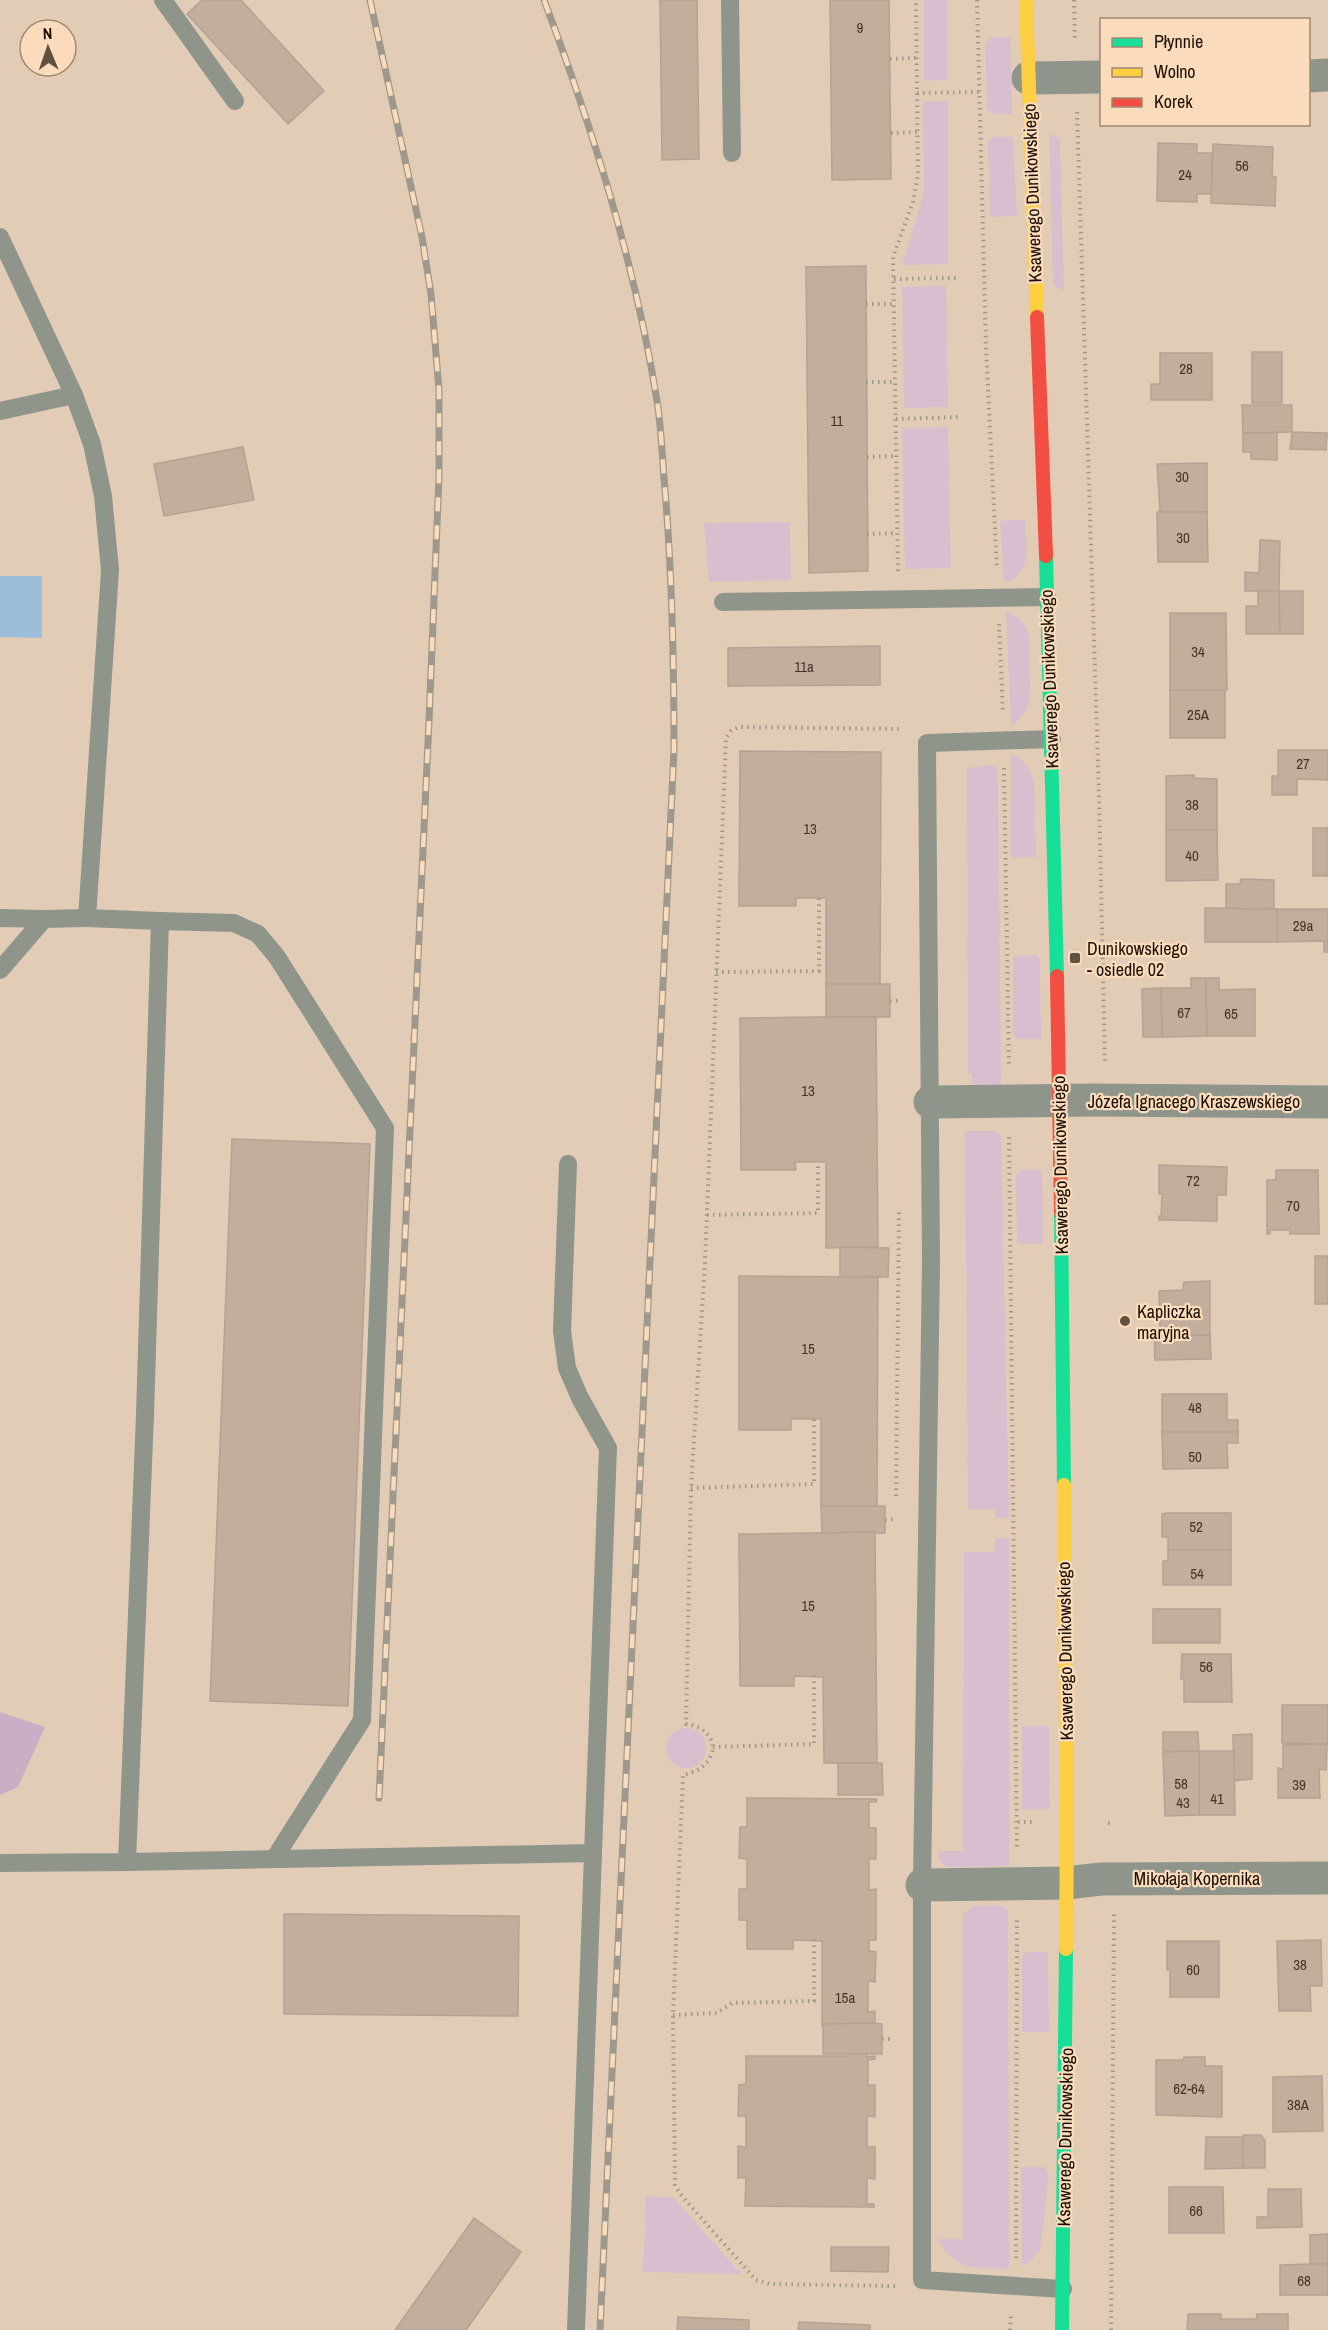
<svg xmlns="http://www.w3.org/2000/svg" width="1328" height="2330" font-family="'Archivo Narrow',sans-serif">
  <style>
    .green { fill: #d8bfd0 }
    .forest { fill: #cbaec6 }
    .water { fill: #9ebdda }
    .building { fill: #c3ad9c; stroke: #b5a294; stroke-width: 1.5 }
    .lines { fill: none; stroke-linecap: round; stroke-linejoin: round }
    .path { stroke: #9b988c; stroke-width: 4; stroke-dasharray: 1.5 4.5; stroke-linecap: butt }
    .lane { stroke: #8f958b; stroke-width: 18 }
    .street { stroke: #8f958b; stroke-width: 33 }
    .fast { stroke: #16e098; stroke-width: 14 }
    .slow { stroke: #ffcf43; stroke-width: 14 }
    .jam { stroke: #f24e42; stroke-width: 14 }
    .rail-casing { stroke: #9e998c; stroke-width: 7 }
    .rail { stroke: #fadcbc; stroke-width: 4.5; stroke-dasharray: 14; stroke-linecap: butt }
    .poi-dot { fill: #605040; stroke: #fadcbc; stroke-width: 2 }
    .labels { text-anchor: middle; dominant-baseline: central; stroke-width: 4.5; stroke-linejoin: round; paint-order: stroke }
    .number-label { font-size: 15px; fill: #443528 }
    .street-label { font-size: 18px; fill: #1a0d01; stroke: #fadcbc }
    .poi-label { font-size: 18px; fill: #1a0d01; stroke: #fadcbc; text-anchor: start }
  </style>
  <rect width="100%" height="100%" fill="#e2ccb6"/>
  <g class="green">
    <path d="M924 0H947V80L924 81Z"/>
    <path d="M990 37H1010L1012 114H992L987 109 985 44Z"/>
    <path d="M948 101V264L902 265 924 192 923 102Z"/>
    <path d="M1049 135H1054L1060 140 1064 290 1059 289 1053 284Z"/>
    <path d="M992 137H1013L1017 216 990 217 988 143Z"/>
    <path d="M946 286 948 407 904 408 902 287Z"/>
    <path d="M948 427 951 568 905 569 902 428Z"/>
    <path d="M1025 520C1026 543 1034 575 1004 582L1000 521Z"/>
    <path d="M790 522 791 580 709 582 704 523Z"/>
    <path d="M1006 611C1016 615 1026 622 1028 633 1030 640 1029 649 1029 657 1030 679 1036 713 1011 725Z"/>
    <path d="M1011 754C1024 758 1030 769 1034 781L1036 857 1011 858Z"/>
    <path d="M992 765 998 770 1001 1088H972V1074H968L967 768Z"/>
    <path d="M1036 955 1040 960 1041 1039H1016L1013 1033V956Z"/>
    <path d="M965 1131H995L1001 1136 1009 1518H995L994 1509 968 1510Z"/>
    <path d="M1021 1170H1042L1043 1244H1017L1016 1176Z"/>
    <path d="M995 1538H1009V1866L948 1867 940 1862 938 1851H963L964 1552H994Z"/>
    <path d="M1022 1726H1049L1050 1809 1022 1810Z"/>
    <circle cx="686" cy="1748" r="20"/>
    <path d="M1000 1905 1008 1910 1009 2269C977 2268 955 2272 938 2239H963V1914L973 1906Z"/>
    <path d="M1026 1952H1048L1049 2032H1022V1958Z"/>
    <path d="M1021 2167H1045L1049 2175 1040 2250 1029 2263 1022 2266Z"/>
    <path d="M646 2196 674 2198 741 2274 643 2272Z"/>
  </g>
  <path class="forest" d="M0 1712 45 1727 18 1787 0 1795Z"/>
  <path class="water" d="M0 576H42V638L0 637Z"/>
  <g class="building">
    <path d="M202 0H241L324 91 288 124 187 14Z"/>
    <path d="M660 0H697L699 159 662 160Z"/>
    <path d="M830 0H889L891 179 832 180Z"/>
    <path d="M1158 143 1197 144V153H1212V194H1197V202L1157 201Z"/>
    <path d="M1213 144 1273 147 1272 177H1276L1275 206 1211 203Z"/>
    <path d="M866 266 868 571 809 573 806 267Z"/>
    <rect x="1252" y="352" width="30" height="51"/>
    <path d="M1160 353H1212V400H1151V384H1160Z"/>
    <path d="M1242 405H1292V432L1243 433Z"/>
    <path d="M1292 432 1327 433 1326 450 1290 449Z"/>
    <path d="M1243 433H1277V460L1251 459V452H1243Z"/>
    <path d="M243 447 254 500 164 516 154 464Z"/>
    <path d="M1207 463V512H1160L1157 464Z"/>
    <path d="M1157 512H1207L1208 562H1158Z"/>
    <path d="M1260 540 1280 541 1279 591H1245V572L1259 573Z"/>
    <path d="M1258 591H1279L1280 634H1246V606H1258Z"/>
    <path d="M1279 591H1303V634H1280Z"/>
    <path d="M1170 613H1226L1227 690H1170Z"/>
    <path d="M880 646V685L728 686V648Z"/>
    <rect x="1170" y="690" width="55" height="48"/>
    <path d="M1278 750H1328V780L1297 779V795H1272V776H1278Z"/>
    <path d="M740 751 881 752 880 984H826V898H796V906H739Z"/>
    <path d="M1194 775V778L1217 779V830H1166V776Z"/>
    <rect x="1313" y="828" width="15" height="48"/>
    <path d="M1166 830H1217L1218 880 1166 881Z"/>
    <path d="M1241 879 1274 880V909H1226V884H1240Z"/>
    <path d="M1205 908 1277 909V942H1205Z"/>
    <path d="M1277 909H1328V952H1324V941L1277 942Z"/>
    <path d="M1191 978H1206L1207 1036 1162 1037 1161 988H1191Z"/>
    <path d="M1206 978H1219V990L1255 989V1036H1207Z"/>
    <rect x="826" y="984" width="64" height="33"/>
    <path d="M1161 988 1162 1037H1143L1142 989Z"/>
    <path d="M821 1017H876L878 1247 826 1248V1162H795L796 1170H741L740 1018Z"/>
    <path d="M232 1139 370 1144 348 1706 210 1701Z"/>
    <path d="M1159 1165 1227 1167 1226 1195H1217V1221L1159 1220V1216H1161L1162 1194H1159Z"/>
    <path d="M1276 1170H1318L1319 1234H1290V1230H1270V1234H1267V1180H1276Z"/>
    <path d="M840 1247 889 1248 888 1277H840Z"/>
    <rect x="1315" y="1256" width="13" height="48"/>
    <path d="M739 1276 878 1277 877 1506H821V1419H791V1430H739Z"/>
    <path d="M1210 1281V1335L1160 1336 1159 1291 1183 1290 1184 1282Z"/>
    <path d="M1160 1333V1336L1210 1335 1211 1359 1155 1360 1154 1334Z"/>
    <path d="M1162 1394H1227V1420H1238V1432H1162Z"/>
    <path d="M1162 1432H1238V1443H1227L1228 1468 1163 1469Z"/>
    <path d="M821 1506H885V1533H822Z"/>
    <path d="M1168 1513H1231V1550H1168V1537H1162V1514Z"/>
    <path d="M875 1532 877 1763H824L823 1677 794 1676V1686H740L739 1534Z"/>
    <path d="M1168 1550H1231V1585H1163V1561H1168Z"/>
    <rect x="1153" y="1609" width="67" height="34"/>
    <path d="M1182 1654H1231L1232 1702H1184V1679H1181Z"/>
    <path d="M1282 1705H1328V1744L1282 1743Z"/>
    <path d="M1163 1732H1198L1199 1751 1163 1752Z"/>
    <path d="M1252 1734V1779L1234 1781 1233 1735Z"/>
    <path d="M1327 1744 1326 1770 1319 1769 1320 1798H1278V1768L1283 1769V1745Z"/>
    <path d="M1199 1751H1234L1235 1815H1199Z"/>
    <path d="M1199 1751V1815L1165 1816 1163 1752Z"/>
    <path d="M838 1763H882L883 1795H838Z"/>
    <path d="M747 1798 877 1799 876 1802H869V1828H876V1859H869V1890L876 1889V1940H869V1951L876 1952 875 1982 868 1981V2012L875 2011V2026L867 2027V2057L875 2056V2059L868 2060V2085H875V2117L867 2116V2147H875V2179L867 2178V2204H874V2207L745 2206 746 2178H738V2146L746 2147V2116H738L739 2085 746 2084V2056H850L851 2027 822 2026V1941L793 1940V1949H747V1920H739V1889H747V1859L739 1858 740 1827H747Z"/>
    <path d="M284 1914 519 1916 518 2016 284 2014Z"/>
    <path d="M1321 1940 1322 1986H1310L1311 2011H1279L1277 1941Z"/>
    <path d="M1167 1941H1219V1997H1170V1970H1167Z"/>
    <path d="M872 2023 882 2024V2054H823V2024Z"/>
    <path d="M1184 2057H1205V2066H1222V2117L1156 2115V2060H1183Z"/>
    <path d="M1322 2076 1323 2131 1273 2132V2077Z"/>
    <path d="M1243 2135H1261L1265 2141V2168H1243Z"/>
    <path d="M1206 2137H1243V2168L1205 2169Z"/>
    <path d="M1169 2187H1223L1224 2233H1169Z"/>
    <path d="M1268 2189H1301L1302 2227 1257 2228V2217H1268Z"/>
    <path d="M474 2218 521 2252 466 2330H395Z"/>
    <path d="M1328 2234V2264H1310V2235Z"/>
    <path d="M831 2247H889L888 2272 831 2271Z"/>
    <path d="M1310 2264H1328V2295H1280V2265Z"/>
    <path d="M1188 2314H1221V2319H1256L1257 2314H1288V2330H1187Z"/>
    <path d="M678 2317 749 2320V2330H677Z"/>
    <path d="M799 2322 870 2325V2330H798Z"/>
  </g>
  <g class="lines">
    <g class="path">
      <path d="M977 0 986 348 997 569"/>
      <path d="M1074 0 1075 41"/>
      <path d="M890 59 916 58"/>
      <path d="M917 93 979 92"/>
      <path d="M1077 112 1099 795 1105 1064"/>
      <path d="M891 133 917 132"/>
      <path d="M894 279 957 278"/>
      <path d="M866 304H894"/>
      <path d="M866 382H895"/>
      <path d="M896 419 959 417"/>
      <path d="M867 457 896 456"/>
      <path d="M867 534 897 533"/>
      <path d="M898 571 893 257 913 202 918 175 916 0"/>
      <path d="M999 624 1003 713"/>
      <path d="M1004 768 1009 1067"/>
      <path d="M716 972 819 971V898"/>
      <path d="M890 1001 902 1000"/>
      <path d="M1009 1137 1017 1850"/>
      <path d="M707 1215 818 1213V1162"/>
      <path d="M691 1488 814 1484V1419"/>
      <path d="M896 1496 899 1212"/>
      <path d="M885 1520 896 1519"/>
      <path d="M713 1747 814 1744V1676"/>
      <path d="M1018 1822H1032"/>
      <path d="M1108 1823H1113"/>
      <path d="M673 2015 717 2013 732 2003 814 2001V1940"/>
      <path d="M882 2039H893"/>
      <path d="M1016 2258 1017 1920"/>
      <path d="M895 2286 770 2284 756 2280 680 2194 675 2185 673 2015 683 1775C691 1773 700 1770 705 1764 723 1746 707 1726 686 1724L691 1488 705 1262 726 738 731 731 739 727 903 729"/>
      <path d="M1010 2330 1011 2313"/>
      <path d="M1111 2330 1114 1913"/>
    </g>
    <g class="lane">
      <path d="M163 0 235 101"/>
      <path d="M730 0 732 153"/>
      <path d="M0 237 74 395 92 444 103 496 110 570 87 918 160 921 145 1415 127 1862 0 1863"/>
      <path d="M0 411 74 395"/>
      <path d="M723 602 1047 597"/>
      <path d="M1052 739 927 743 931 1262 922 1885V2280L1063 2289"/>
      <path d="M0 918 44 919"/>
      <path d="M160 921 234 923 258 934 277 957 385 1128 362 1720 274 1859"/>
      <path d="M0 970 44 919 87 918"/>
      <path d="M568 1164 562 1331 567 1368 580 1398 608 1448 593 1853"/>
      <path d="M127 1862 593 1853 576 2330"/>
    </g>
    <g class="street">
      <path d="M1308 76 1328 75"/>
      <path d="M1028 78 1102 77"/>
      <path d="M930 1102 1094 1100 1328 1102"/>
      <path d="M922 1885 1067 1883 1101 1879 1328 1878"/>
    </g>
    <g class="fast">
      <path d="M1046 556 1057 976"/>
      <path d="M1061 1213 1064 1485"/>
      <path d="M1062 2330 1066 1949"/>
    </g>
    <g class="slow">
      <path d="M1026 0 1037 317"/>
      <path d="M1064 1485 1067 1823 1066 1949"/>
    </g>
    <g class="jam">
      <path d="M1037 317 1046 556"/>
      <path d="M1057 976 1061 1213"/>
    </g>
    <defs>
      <g id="rail">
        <path d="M370 0 422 237 431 294 439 390V476L429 721 379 1798"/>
        <path d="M544 0C593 130 635 263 657 401 661 426 662 452 664 478 672 568 674 658 674 749L600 2330"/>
      </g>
    </defs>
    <use href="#rail" class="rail-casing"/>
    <use href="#rail" class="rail"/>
  </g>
  <g class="poi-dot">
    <rect x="1069" y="952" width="12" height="12" rx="3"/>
    <circle cx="1125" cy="1321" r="6"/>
  </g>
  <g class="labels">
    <g class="number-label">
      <text x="860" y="27">9</text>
      <text x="1242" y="165">56</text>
      <text x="1185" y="174">24</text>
      <text x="1186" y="368">28</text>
      <text x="837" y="420">11</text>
      <text x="1182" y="476">30</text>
      <text x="1183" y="537">30</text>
      <text x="1198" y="651">34</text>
      <text x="804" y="666">11a</text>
      <text x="1198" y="714">25A</text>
      <text x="1303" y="763">27</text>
      <text x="1192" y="804">38</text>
      <text x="810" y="828">13</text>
      <text x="1192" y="855">40</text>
      <text x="1303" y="925">29a</text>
      <text x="1184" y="1012">67</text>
      <text x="1231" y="1013">65</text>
      <text x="808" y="1090">13</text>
      <text x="1193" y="1180">72</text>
      <text x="1293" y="1205">70</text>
      <text x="808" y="1348">15</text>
      <text x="1195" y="1407">48</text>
      <text x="1195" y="1456">50</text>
      <text x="1196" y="1526">52</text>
      <text x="1197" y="1573">54</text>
      <text x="808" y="1605">15</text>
      <text x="1206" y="1666">56</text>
      <text x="1181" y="1783">58</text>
      <text x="1299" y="1784">39</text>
      <text x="1217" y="1798">41</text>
      <text x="1183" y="1802">43</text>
      <text x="1300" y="1964">38</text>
      <text x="1193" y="1969">60</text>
      <text x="845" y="1997">15a</text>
      <text x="1189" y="2088">62-64</text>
      <text x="1298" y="2104">38A</text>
      <text x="1196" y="2210">66</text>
      <text x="1304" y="2280">68</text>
    </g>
    <g class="street-label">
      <text transform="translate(1032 193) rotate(-92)">Ksawerego Dunikowskiego</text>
      <text transform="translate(1049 679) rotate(-92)">Ksawerego Dunikowskiego</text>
      <text x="1194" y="1101">Józefa Ignacego Kraszewskiego</text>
      <text transform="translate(1060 1165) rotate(-91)">Ksawerego Dunikowskiego</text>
      <text transform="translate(1065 1651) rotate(-91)">Ksawerego Dunikowskiego</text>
      <text x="1197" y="1878">Mikołaja Kopernika</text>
      <text transform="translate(1065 2137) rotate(-89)">Ksawerego Dunikowskiego</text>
    </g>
    <g class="poi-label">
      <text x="1087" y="948">Dunikowskiego<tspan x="1087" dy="21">- osiedle 02</tspan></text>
      <text x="1137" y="1311">Kapliczka<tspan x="1137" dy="21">maryjna</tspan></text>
    </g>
  </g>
  <rect x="1100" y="18" width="210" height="108" fill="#fadcbc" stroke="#a08971" stroke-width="1.5"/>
  <rect x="1112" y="38" width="30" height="9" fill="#16e098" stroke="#a08971" stroke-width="1.5"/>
  <text x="1154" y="48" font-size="18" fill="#1a0d01">Płynnie</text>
  <rect x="1112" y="68" width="30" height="9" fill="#ffcf43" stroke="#a08971" stroke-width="1.5"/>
  <text x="1154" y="78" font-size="18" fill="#1a0d01">Wolno</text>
  <rect x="1112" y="98" width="30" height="9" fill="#f24e42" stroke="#a08971" stroke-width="1.5"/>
  <text x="1154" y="108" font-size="18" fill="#1a0d01">Korek</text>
  <g transform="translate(48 48) rotate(358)"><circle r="28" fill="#fadcbc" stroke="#a08971" stroke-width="1.5"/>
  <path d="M0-4.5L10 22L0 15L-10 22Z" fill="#605040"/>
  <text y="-9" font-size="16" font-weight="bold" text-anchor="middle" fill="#1a0d01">N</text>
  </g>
</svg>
